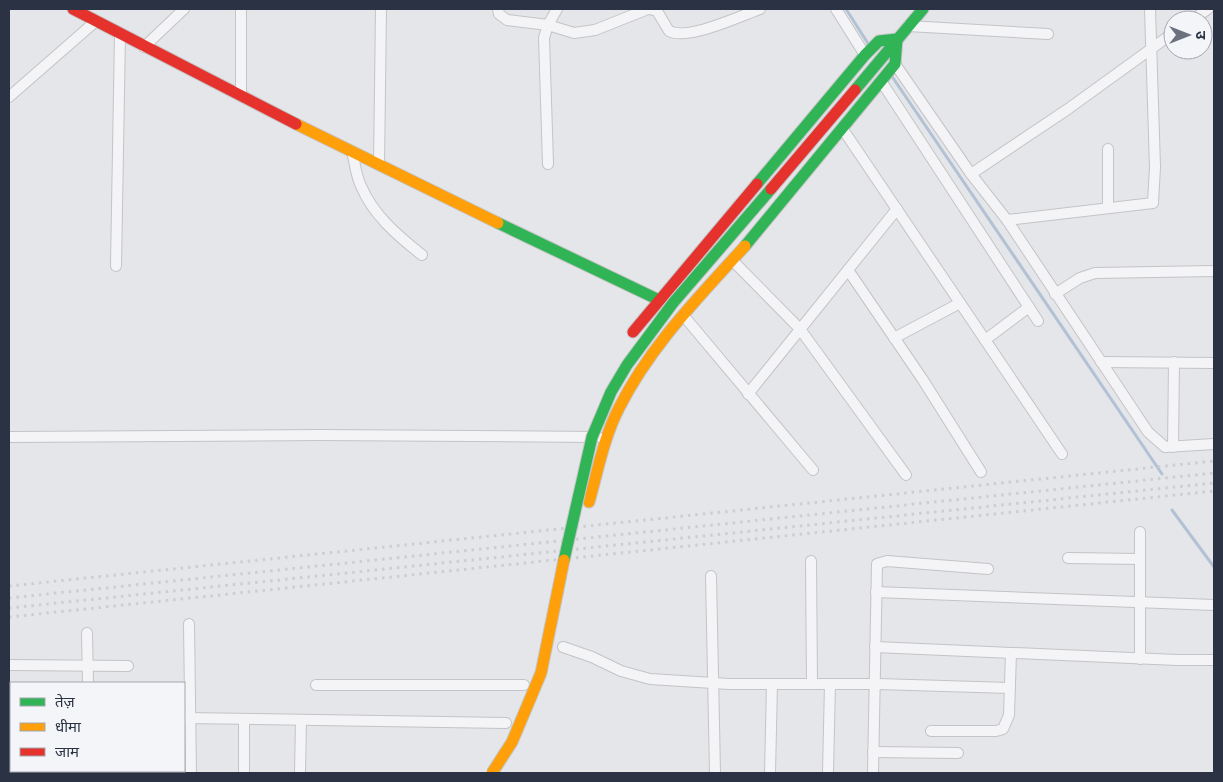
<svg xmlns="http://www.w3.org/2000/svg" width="1223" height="782" font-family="'Source Sans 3','Noto Sans Devanagari',sans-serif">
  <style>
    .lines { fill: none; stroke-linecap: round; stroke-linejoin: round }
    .stream { stroke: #b3c1d4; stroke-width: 3 }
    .street-casing { stroke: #c3c4c7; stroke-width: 12 }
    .fast-casing { stroke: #c3c4c7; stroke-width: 13 }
    .slow-casing { stroke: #c3c4c7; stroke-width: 13 }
    .jam-casing { stroke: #c3c4c7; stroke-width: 13 }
    .street { stroke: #f4f4f6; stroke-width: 10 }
    .fast { stroke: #30b455; stroke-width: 11 }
    .slow { stroke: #ff9f0a; stroke-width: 11 }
    .jam { stroke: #e5322d; stroke-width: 11 }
    .rail { stroke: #cdced1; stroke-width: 3; stroke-dasharray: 2.5 5; stroke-linecap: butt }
    .fast-bridge-casing { stroke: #c3c4c7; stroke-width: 13; stroke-linecap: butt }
    .slow-bridge-casing { stroke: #c3c4c7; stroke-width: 13; stroke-linecap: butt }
    .jam-bridge-casing { stroke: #c3c4c7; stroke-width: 13; stroke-linecap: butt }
    .fast-bridge { stroke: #30b455; stroke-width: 11 }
    .slow-bridge { stroke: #ff9f0a; stroke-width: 11 }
    .jam-bridge { stroke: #e5322d; stroke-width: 11 }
  </style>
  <rect width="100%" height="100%" fill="#e5e6e9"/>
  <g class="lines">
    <g class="stream">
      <path d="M846 9 869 45"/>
      <path d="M891 75 1162 474"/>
      <path d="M1172 510 1214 567"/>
    </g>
    <defs>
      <g id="street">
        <path d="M241 9V95"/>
        <path d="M498 9 499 14 507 20 548 25 574 33 595 30 648 9"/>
        <path d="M650 9 657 11 669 31C688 41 740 16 760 9"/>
        <path d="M836 9 865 55"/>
        <path d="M1192 20 1208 9"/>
        <path d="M908 26 1048 34"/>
        <path d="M144 47 184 9"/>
        <path d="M895 64 971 174 1007 220 1148 432 1165 447 1214 444"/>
        <path d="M881 81 1038 321"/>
        <path d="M9 97 96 21"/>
        <path d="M842 128 1062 454"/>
        <path d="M1108 149V208"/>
        <path d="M352 152C355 163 356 176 361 186 373 215 398 236 422 255"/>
        <path d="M548 164 544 38 548 25 557 9"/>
        <path d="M379 165 381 9"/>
        <path d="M971 174 1068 109 1173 33"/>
        <path d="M1007 220 1153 203 1155 167 1150 9"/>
        <path d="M732 260 800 329 906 475"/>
        <path d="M116 266 120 34"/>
        <path d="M848 270 923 380 981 472"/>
        <path d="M1055 294 1080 278 1095 273 1214 271"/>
        <path d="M683 315 813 470"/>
        <path d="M894 338 960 303"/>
        <path d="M985 340 1029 307"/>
        <path d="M1101 362 1214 363"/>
        <path d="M748 394 897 209"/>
        <path d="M9 437 319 435 598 437"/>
        <path d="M1173 447 1174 362"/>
        <path d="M1068 558 1140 559"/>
        <path d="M811 561 812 684"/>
        <path d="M711 576 715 773"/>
        <path d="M876 592 1214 605"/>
        <path d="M189 624 191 773"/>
        <path d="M87 633 88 683"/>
        <path d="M563 647 592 657 621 671 650 679 729 684H878L1010 688"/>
        <path d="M875 647 1177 660H1214"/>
        <path d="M1140 659V532"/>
        <path d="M9 665 128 666"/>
        <path d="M316 685H524"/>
        <path d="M9 715H11"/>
        <path d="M184 718 506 723"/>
        <path d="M931 731H996L1003 729 1009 715 1011 653"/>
        <path d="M873 752 958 753"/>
        <path d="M141 771V773"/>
        <path d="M24 773V771"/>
        <path d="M33 773 42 771"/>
        <path d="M88 773V771"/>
        <path d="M244 773V719"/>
        <path d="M300 773 301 720"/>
        <path d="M770 773 772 684"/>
        <path d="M828 773 830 684"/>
        <path d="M873 773 877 564 887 561 988 569"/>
      </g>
      <g id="fast">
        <path d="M855 90 923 9"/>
        <path d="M498 223 659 300"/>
        <path d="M745 246 895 64 897 39 879 41 865 55 757 184"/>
      </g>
      <g id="slow">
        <path d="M296 124 498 223"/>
        <path d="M589 502C598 470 604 437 619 408 650 346 699 297 745 246"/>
      </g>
      <g id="jam">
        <path d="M73 9 296 124"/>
        <path d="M633 332 757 184"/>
      </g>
    </defs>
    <use href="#street" class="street-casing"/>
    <use href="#fast" class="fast-casing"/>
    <use href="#slow" class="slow-casing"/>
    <use href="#jam" class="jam-casing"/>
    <use href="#street" class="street"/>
    <use href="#fast" class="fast"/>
    <use href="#slow" class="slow"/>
    <use href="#jam" class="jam"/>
    <g class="rail">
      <path d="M9 586 1214 461"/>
      <path d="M9 598 1214 473"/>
      <path d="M9 608 1214 483"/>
      <path d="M9 617 1214 491"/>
    </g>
    <defs>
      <path id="fast-bridge" d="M564 560 592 437 611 392 627 365 673 303 771 189"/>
      <path id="slow-bridge" d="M492 773 512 742 541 673 564 560"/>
      <path id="jam-bridge" d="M771 189 855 90"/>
    </defs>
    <use href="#fast-bridge" class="fast-bridge-casing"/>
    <use href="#slow-bridge" class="slow-bridge-casing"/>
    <use href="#jam-bridge" class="jam-bridge-casing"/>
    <use href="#fast-bridge" class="fast-bridge"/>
    <use href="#slow-bridge" class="slow-bridge"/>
    <use href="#jam-bridge" class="jam-bridge"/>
  </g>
  <rect width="1223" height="782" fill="none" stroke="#2a3243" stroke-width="20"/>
  <rect x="10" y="682" width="175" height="90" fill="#f3f5f8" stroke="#a3a7b0"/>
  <rect x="20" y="698" width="25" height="8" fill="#30b455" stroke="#a3a7b0"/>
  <text x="55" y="707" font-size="15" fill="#2a3243">तेज़</text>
  <rect x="20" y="723" width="25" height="8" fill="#ff9f0a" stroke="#a3a7b0"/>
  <text x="55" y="732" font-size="15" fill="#2a3243">धीमा</text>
  <rect x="20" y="748" width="25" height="8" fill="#e5322d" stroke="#a3a7b0"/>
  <text x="55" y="757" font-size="15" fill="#2a3243">जाम</text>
  <g transform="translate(1188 35) rotate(90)"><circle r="24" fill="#f3f5f8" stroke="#a3a7b0"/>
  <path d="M0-4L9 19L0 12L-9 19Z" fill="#6b717d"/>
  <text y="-8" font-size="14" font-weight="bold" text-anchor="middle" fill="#2a3243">उ</text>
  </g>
</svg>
